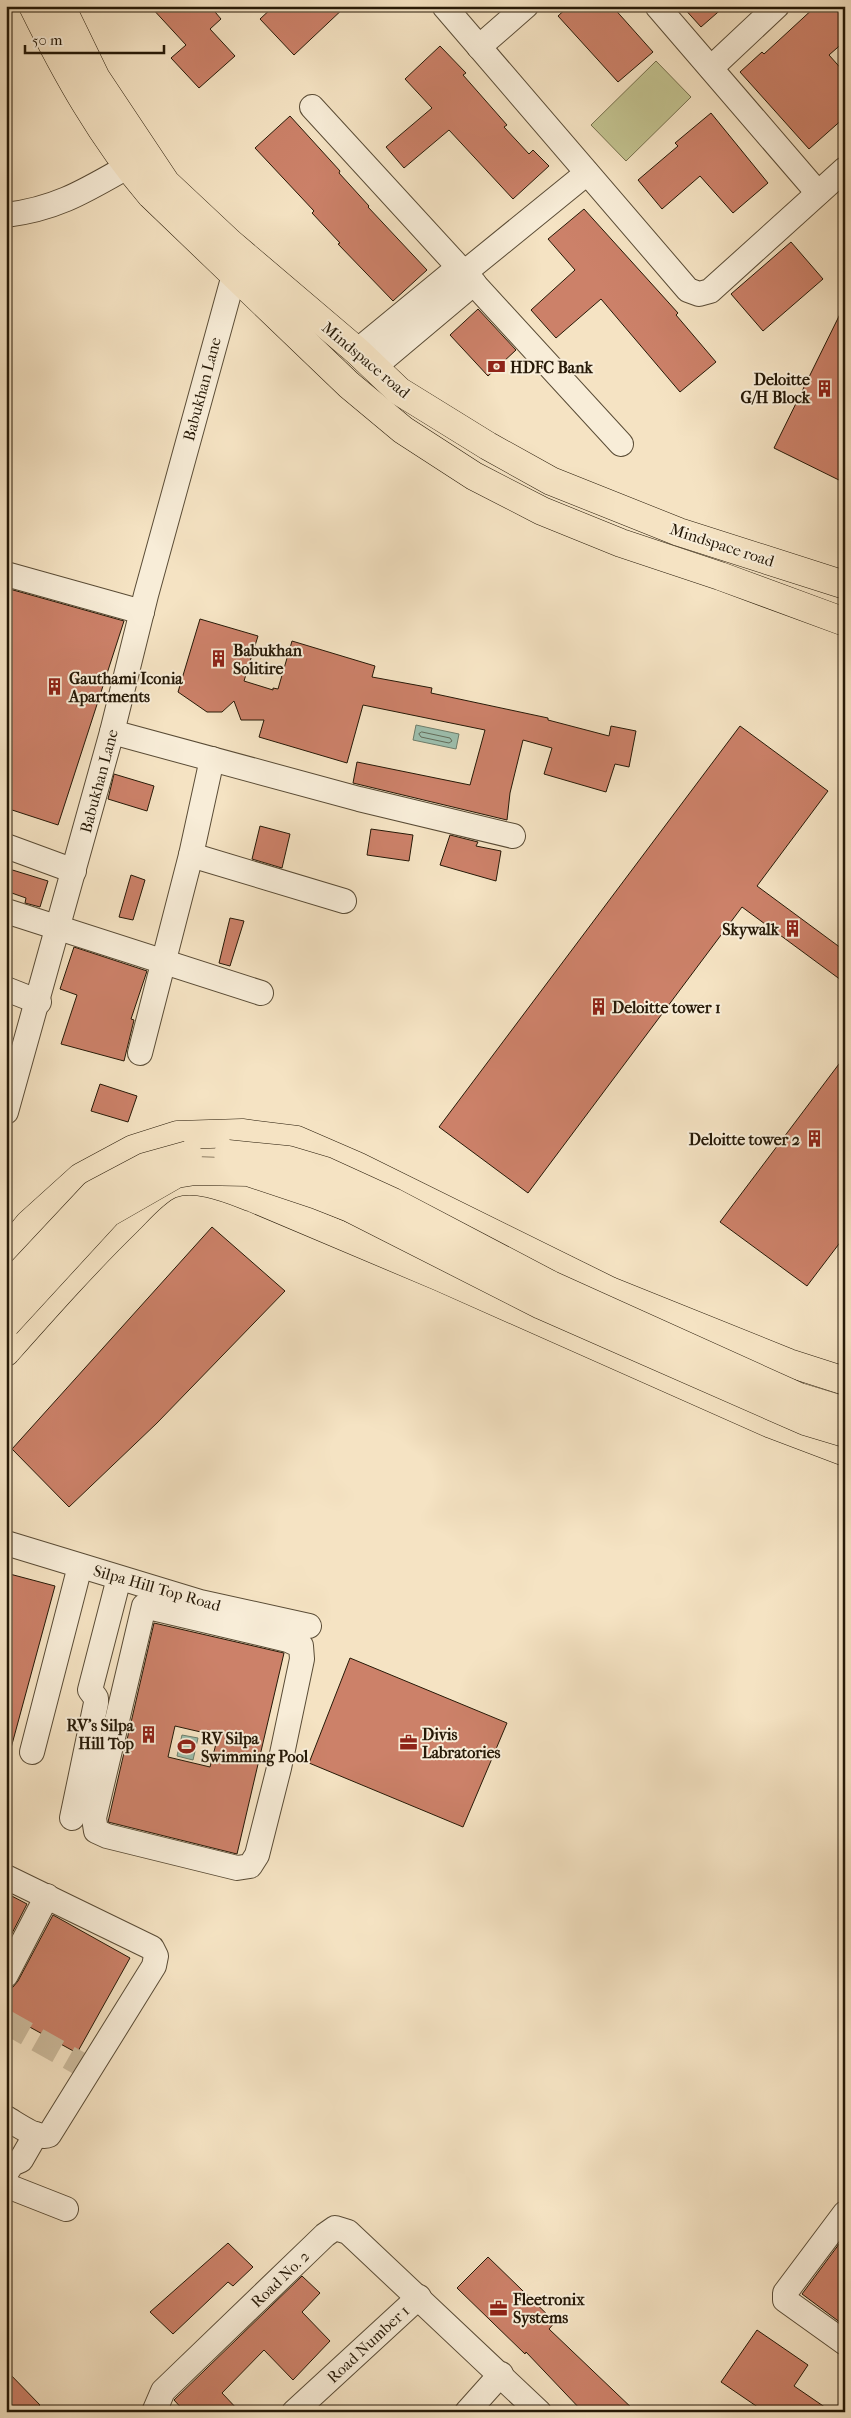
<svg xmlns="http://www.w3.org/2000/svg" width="851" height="2418" font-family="'IM FELL French Canon',serif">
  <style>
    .green { fill: #c2c28f; stroke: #746e4b }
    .water { fill: #9dbfae; stroke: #6d7d6b }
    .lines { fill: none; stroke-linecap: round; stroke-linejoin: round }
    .shore { stroke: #626c5a; stroke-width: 1 }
    .building { fill: #cc8169; stroke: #261907; fill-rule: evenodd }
    .minor-tunnel { stroke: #ccbb9d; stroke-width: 24; stroke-dasharray: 24 12; stroke-linecap: butt }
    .minor-casing { stroke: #5a4c36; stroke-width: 26 }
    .major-casing { stroke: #261907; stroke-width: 29 }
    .minor { stroke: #f8edd8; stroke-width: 24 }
    .major { stroke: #f5e3c3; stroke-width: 28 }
    .highway-bridge-casing { stroke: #261907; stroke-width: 29; stroke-linecap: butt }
    .highway-bridge { stroke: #f5e3c3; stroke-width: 28 }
    .labels { text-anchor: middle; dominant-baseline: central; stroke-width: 4; stroke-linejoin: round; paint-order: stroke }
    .street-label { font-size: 16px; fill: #261907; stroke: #f8edd8 }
    .poi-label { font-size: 16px; font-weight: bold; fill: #261907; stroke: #f8edd8; text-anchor: start }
  </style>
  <rect width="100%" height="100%" fill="#f5e3c3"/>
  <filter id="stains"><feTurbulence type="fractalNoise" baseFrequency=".004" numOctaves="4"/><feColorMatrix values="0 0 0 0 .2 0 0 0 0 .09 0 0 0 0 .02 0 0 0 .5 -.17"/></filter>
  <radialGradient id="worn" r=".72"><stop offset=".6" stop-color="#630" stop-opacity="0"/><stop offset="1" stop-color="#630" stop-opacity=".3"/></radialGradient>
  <path class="green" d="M656 61 691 97 626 161 591 125Z"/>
  <g class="water">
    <path d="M416 725 459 734 456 749 413 740Z"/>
    <path d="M182 1735 198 1738 193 1760 177 1756Z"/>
  </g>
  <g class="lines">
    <path class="shore" d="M422 732 450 738 452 741 449 743 421 737 419 734Z"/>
  </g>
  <g class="building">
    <path d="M150 6H210L221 19 210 29 235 56 199 88 171 58 186 45Z"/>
    <path d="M274 6H346L294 55 260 19Z"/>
    <path d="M569 6H612L653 52 618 82 558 16Z"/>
    <path d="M682 6H725L701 27Z"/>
    <path d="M816 6H845V41L829 55 845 73V117L809 149 740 72 762 52 764 54Z"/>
    <path d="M440 46 466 73 463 75 507 125 504 127 529 154 533 150 549 166 513 199 449 130 404 168 386 147 432 108 405 79Z"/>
    <path d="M711 113 768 183 733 213 700 176 662 209 638 180 678 146 675 143Z"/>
    <path d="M290 116 340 171 339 173 369 206 368 207 427 270 393 301 338 244 340 243 312 213 314 211 255 148Z"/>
    <path d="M584 209 678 313 676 315 716 362 680 392 601 299 556 338 531 310 575 270 548 239Z"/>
    <path d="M791 242 823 279 763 331 731 294Z"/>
    <path d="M845 304V483L774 448Z"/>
    <path d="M478 309 516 350 488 376 450 335Z"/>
    <path d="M6 588 124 621 58 825 6 808Z"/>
    <path d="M200 619 258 636 244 681 273 690V688L278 689 292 641 375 666 372 677 432 688 431 693 548 718V720L609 736 611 726 636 731 629 767 615 764 606 792 544 774 552 748 523 740 510 793 507 820 353 783 357 762 470 785 485 730 363 705 347 763 259 737 264 720H241L234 701 222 712H207L178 692Z"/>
    <path d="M740 726 828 791 757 886 845 951V983L742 907 528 1193 439 1127Z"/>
    <path d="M114 774 154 786 147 811 108 799Z"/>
    <path d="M260 826 290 834 282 868 252 859Z"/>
    <path d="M371 829 413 835 409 861 367 855Z"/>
    <path d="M450 835 478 842 476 846 501 851 496 881 440 865Z"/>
    <path d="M6 868 48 881 40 907 25 903 26 898 6 891Z"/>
    <path d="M131 875 145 880 133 920 119 917Z"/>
    <path d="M230 918 244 921 230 966 219 963Z"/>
    <path d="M74 947 147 971 131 1019 134 1020 124 1061 61 1044 77 995 60 989Z"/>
    <path d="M845 1056V1236L807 1286 720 1222Z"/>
    <path d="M100 1084 137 1096 128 1122 91 1111Z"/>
    <path d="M212 1227 285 1291 157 1423 69 1507 12 1449Z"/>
    <path d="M6 1573 55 1586 11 1748 6 1747Z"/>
    <path d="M154 1623 284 1653 237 1854 108 1822ZM175 1726 218 1736 210 1767 168 1757Z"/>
    <path d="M350 1658 507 1723 463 1827 309 1763Z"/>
    <path d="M6 1893 27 1904 6 1945Z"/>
    <path d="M53 1915 130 1958 77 2053 6 2014V1989L13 1987 18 1981Z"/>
    <path d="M845 2236V2326L802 2294Z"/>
    <path d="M228 2243 253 2267 233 2286 228 2282 173 2334 150 2312Z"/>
    <path d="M488 2257 555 2322 549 2329 636 2412H583L526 2352 525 2354 457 2288Z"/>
    <path d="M302 2276 320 2293 302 2312 330 2341 293 2380 264 2350 222 2393 240 2412H185L174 2400Z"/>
    <path d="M757 2330 808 2365 794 2386 832 2412H765L721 2382Z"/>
    <path d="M6 2370 40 2405 33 2412H6Z"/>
  </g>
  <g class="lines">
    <path class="minor-tunnel" d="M6 2022 91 2070"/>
    <defs>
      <g id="minor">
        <path d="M444 6 688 290 699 294 710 291 845 169"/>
        <path d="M657 6 818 193"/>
        <path d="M479 47 526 6"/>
        <path d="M711 68 777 6"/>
        <path d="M312 107 621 444"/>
        <path d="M6 215C56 209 85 191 127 167"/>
        <path d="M464 273 587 173"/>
        <path d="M357 351 459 267"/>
        <path d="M374 367 474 283"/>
        <path d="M6 574 142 612"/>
        <path d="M112 732 359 799 513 836"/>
        <path d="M6 846 74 871"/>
        <path d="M191 855 344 901"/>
        <path d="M6 911 261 993"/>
        <path d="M6 989 39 1002"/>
        <path d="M140 1053 191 855 212 759"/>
        <path d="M6 1112 112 732 146 595 234 275"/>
        <path d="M6 1543 200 1602 309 1626"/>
        <path d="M144 1606 288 1640 301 1646 302 1659 279 1768 257 1855 250 1866 237 1868 107 1836 96 1831 94 1818Z"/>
        <path d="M32 1752 80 1566"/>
        <path d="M72 1818 96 1703V1698L90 1690 119 1578"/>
        <path d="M6 1877 152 1948 156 1956 154 1966 49 2135C38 2140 17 2124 6 2118"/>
        <path d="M6 1975 47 1896"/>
        <path d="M6 2173 12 2164 21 2160 36 2134"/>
        <path d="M6 2183 10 2187 66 2209"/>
        <path d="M845 2213 785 2293V2300L845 2343"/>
        <path d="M154 2412 163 2391 325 2235 335 2228 348 2232 539 2412"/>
        <path d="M294 2412 419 2297"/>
        <path d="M467 2412 501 2374"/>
      </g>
      <g id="major">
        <path d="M33 6C66 73 102 138 151 195L349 385 403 430 474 476 542 511 621 543 720 576 845 622"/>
        <path d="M61 6 96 78 166 183 230 243 357 351 399 391 488 446 551 481 679 532 845 585"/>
        <path d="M6 1252 29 1224 81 1177 133 1149 177 1135 242 1133 297 1140 357 1166 610 1291 789 1363 845 1381"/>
        <path d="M6 1352C46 1307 85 1263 128 1221 140 1209 155 1191 171 1184 197 1175 229 1189 253 1198L440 1277 771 1424 845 1452"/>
      </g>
    </defs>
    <use href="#minor" class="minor-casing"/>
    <use href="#major" class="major-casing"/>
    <use href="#minor" class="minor"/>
    <use href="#major" class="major"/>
    <defs>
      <g id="highway-bridge">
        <path d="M228 1154 288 1160 325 1171 393 1202 551 1285 799 1397 845 1411"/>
        <path d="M6 1288 94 1194 145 1167 188 1155"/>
        <path d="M6 1324 108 1213 176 1174 195 1171 248 1172 317 1195 350 1208 541 1305 805 1421 845 1433"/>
      </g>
    </defs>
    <use href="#highway-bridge" class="highway-bridge-casing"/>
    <use href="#highway-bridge" class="highway-bridge"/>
  </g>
  <defs>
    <symbol id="bank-bare" viewBox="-9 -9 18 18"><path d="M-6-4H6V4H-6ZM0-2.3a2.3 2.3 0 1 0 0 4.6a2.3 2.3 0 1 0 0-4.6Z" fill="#8f2418" stroke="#f8edd8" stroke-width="2.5" paint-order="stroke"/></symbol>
    <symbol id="building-bare" viewBox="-9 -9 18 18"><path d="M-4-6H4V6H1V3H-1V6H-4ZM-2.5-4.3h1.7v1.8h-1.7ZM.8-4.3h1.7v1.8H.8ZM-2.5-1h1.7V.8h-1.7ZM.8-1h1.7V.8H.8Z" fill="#8f2418" stroke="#f8edd8" stroke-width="2.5" paint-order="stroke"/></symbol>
    <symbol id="office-bare" viewBox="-9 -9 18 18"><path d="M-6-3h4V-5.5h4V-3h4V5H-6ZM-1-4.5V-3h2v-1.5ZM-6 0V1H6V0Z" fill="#8f2418" stroke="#f8edd8" stroke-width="2.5" paint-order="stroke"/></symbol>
    <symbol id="stadium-bare" viewBox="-9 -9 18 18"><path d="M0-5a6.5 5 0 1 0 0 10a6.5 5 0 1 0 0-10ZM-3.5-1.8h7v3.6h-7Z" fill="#8f2418" stroke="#f8edd8" stroke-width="2.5" paint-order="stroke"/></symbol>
  </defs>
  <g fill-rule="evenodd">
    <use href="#bank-bare" x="484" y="354" width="25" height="25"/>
    <use href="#building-bare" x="812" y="376" width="25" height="25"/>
    <use href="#building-bare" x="206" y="646" width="25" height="25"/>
    <use href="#building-bare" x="42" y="674" width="25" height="25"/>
    <use href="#building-bare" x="780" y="916" width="25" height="25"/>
    <use href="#building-bare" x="586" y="994" width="25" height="25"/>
    <use href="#building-bare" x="802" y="1126" width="25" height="25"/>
    <use href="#building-bare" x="136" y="1722" width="25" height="25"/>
    <use href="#office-bare" x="396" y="1730" width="25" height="25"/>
    <use href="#stadium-bare" x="174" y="1734" width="25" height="25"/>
    <use href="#office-bare" x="486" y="2296" width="25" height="25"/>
  </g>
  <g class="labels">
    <g class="street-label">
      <text transform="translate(366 360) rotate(40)">Mindspace road</text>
      <text transform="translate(202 389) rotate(-75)">Babukhan Lane</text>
      <text transform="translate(722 545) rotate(18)">Mindspace road</text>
      <text transform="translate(99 781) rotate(-75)">Babukhan Lane</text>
      <text transform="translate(157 1588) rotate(16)">Silpa Hill Top Road</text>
      <text transform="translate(280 2279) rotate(-44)">Road No. 2</text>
      <text transform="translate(368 2344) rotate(-43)">Road Number 1</text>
    </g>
    <g class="poi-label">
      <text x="510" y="367">HDFC Bank</text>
      <text x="810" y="379" text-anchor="end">Deloitte<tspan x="810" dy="18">G/H Block</tspan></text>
      <text x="233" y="650">Babukhan<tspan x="233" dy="18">Solitire</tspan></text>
      <text x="69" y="678">Gauthami Iconia<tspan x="69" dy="18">Apartments</tspan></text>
      <text x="779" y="929" text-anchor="end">Skywalk</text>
      <text x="612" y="1007">Deloitte tower 1</text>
      <text x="800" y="1139" text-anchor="end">Deloitte tower 2</text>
      <text x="134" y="1725" text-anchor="end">RV's Silpa<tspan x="134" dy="18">Hill Top</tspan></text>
      <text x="422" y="1734">Divis<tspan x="422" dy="18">Labratories</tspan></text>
      <text x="201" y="1738">RV Silpa<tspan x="201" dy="18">Swimming Pool</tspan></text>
      <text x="513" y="2299">Fleetronix<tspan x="513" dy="18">Systems</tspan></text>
    </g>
  </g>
  <rect width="851" height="2418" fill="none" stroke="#f5e3c3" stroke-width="25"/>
  <rect x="8" y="8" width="836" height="2403" fill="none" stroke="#261907" stroke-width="2.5"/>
  <rect x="12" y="12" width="826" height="2393" fill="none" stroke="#261907"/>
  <path d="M25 45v8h139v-8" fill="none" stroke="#261907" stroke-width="2.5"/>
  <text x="32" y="45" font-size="15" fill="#261907" stroke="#f8edd8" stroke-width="4" paint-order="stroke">50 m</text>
  <rect width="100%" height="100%" filter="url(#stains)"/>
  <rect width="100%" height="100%" fill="url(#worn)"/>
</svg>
